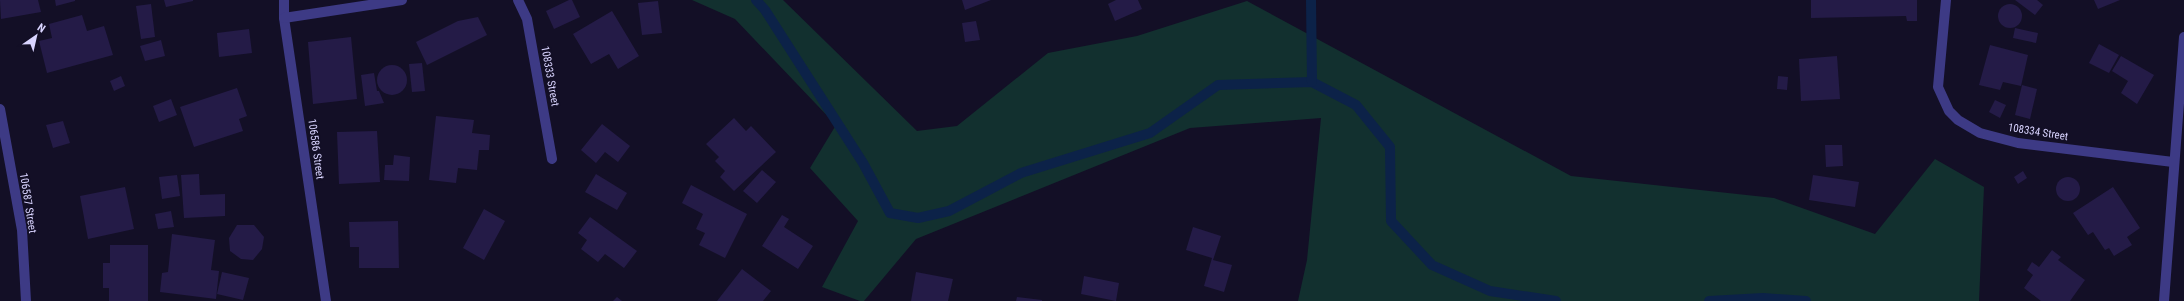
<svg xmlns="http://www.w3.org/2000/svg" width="2184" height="301" font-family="'Roboto Condensed',sans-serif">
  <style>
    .green { fill: #12302f }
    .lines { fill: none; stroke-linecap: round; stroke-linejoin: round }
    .stream { stroke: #0c2248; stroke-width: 10 }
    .building { fill: #241b47 }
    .minor { stroke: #3d3a85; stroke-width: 10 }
    .labels { text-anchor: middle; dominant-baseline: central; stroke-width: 3.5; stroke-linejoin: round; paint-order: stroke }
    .street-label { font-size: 11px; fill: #d9d4ff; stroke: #130f26 }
  </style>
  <rect width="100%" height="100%" fill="#130f26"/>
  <path class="green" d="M692 0H783L917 131 957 126 1048 53 1137 36 1247 1 1571 176 1774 198 1875 234 1935 159 1984 187 1979 301H1298L1307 260 1321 118 1190 128 916 239 864 301H860L822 287 858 221 810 168 836 125 735 19Z"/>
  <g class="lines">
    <g class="stream">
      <path d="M756 0 765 10 863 163 890 213 918 218 949 211 1021 173 1150 133 1218 85 1312 82 1356 105 1390 147 1391 221 1432 265 1490 291 1556 301"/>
      <path d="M1311 0 1312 82"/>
      <path d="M1709 301 1763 298 1806 301"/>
    </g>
  </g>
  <g class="building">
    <path d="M0 0H38L41 12 1 19Z"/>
    <path d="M55 0H75V1L56 6Z"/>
    <path d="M164 0H193V1L166 7Z"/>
    <path d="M569 0H572L580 17 554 29 546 11Z"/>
    <path d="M962 0H991L965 10Z"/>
    <path d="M1116 0H1138L1142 9 1115 21 1108 4Z"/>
    <path d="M1811 0H1917V21H1907L1906 16 1811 18Z"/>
    <path d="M2015 0H2037L2043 5 2035 15Z"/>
    <path d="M2094 0H2120L2098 9Z"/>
    <path d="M658 1 662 33 642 35 638 3Z"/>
    <circle cx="2010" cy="16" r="12"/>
    <path d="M151 4 155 37 141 39 136 6Z"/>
    <path d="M612 11 639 56 618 69 609 54 591 64 573 34Z"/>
    <path d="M82 15 87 31 104 26 113 55 47 73 39 41 52 38 49 24Z"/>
    <path d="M478 17 487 35 427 65 416 42 458 21Z"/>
    <path d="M976 21 980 40 965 42 962 23Z"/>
    <path d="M2015 28 2038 33 2036 43 2013 38Z"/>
    <path d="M249 29 252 53 219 57 217 33Z"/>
    <path d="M351 37 357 99 313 104 308 42Z"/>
    <path d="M161 40 165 56 145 61 140 46Z"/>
    <path d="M2099 44 2119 55 2109 73 2089 63Z"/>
    <path d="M1990 45 2028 55 2021 86 2003 82 2000 90 1979 85Z"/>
    <path d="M1837 56 1840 99 1801 101 1799 59Z"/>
    <path d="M2121 56 2154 75 2137 104 2121 93 2128 81 2112 71Z"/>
    <path d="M422 63 425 91 412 92 409 64Z"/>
    <circle cx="392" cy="80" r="15"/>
    <path d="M374 73 377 91H379L384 103 365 106 361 75Z"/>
    <path d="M121 76 125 86 114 91 110 81Z"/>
    <path d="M1778 76 1788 77 1787 90 1777 89Z"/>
    <path d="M2022 85 2037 89 2030 119 2015 115Z"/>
    <path d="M237 88 247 116 239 119 243 131 194 147 180 107Z"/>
    <path d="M171 99 177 115 159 122 153 106Z"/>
    <path d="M1995 100 2006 105 2000 118 1989 112Z"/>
    <path d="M436 116 474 120 472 133 490 135 489 150H479L477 170 458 168 456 183 429 180Z"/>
    <path d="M734 118 746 131 751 126 776 152 734 191 720 177 725 171 715 161 719 157 706 144Z"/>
    <path d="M63 121 70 143 53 148 46 125Z"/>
    <path d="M602 124 630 146 618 162 605 152 596 163 581 150Z"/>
    <path d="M377 131 380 182 339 184 337 132Z"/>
    <path d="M1825 145H1842L1843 166 1826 167Z"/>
    <path d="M394 155 410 157 409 181 384 180 385 165H393Z"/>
    <path d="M762 170 776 182 757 203 743 191Z"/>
    <path d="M2023 171 2027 178 2018 184 2014 177Z"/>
    <path d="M199 174 200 195 225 194V216L184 218 181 175Z"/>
    <path d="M596 174 627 193 617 210 585 192Z"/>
    <path d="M177 175 180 196 162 199 159 177Z"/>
    <path d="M1813 175 1859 182 1855 207 1809 200Z"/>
    <circle cx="2068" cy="189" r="12"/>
    <path d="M691 185 747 214 725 258 699 245 705 233 696 229 703 214 682 203Z"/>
    <path d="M125 187 134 229 88 239 80 196Z"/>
    <path d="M2113 187 2140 228 2127 237 2132 245 2114 256 2109 248 2105 250 2093 232 2088 235 2073 213Z"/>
    <path d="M484 209 505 221 484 260 463 248Z"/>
    <path d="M171 211 174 227 158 229 155 214Z"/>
    <path d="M782 215 789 219 784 227 813 246 798 269 762 246Z"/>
    <path d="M590 217 637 251 624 268 605 254 598 262 581 249 587 240 578 233Z"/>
    <path d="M398 221 399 268H359V247H350L349 222Z"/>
    <path d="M237 225H254L264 237 262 249 253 260 241 259 230 251 229 238Z"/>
    <path d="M1193 227 1221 236 1213 260 1232 265 1224 292 1204 286 1212 258 1186 250Z"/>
    <path d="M172 234 215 240 211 270 219 271 216 299 160 292 162 273 168 272Z"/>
    <path d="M110 245H148V301H109V288H103V263H110Z"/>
    <path d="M2052 250 2061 257 2058 260 2085 280 2070 301H2041L2024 288 2033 275 2027 270 2032 262 2039 267Z"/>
    <path d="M742 269 771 291 763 301H717Z"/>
    <path d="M222 272 249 278 243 300 217 294Z"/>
    <path d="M916 272 953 279 948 301H911Z"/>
    <path d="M1084 276 1119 283 1116 301 1081 294Z"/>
    <path d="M617 297 622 301H613Z"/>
    <path d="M1017 297 1042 300V301H1016Z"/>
  </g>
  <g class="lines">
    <g class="minor">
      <path d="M284 0V18L326 301"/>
      <path d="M518 0 527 19 552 159"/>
      <path d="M1946 0 1938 87 1949 111 1958 120 1980 133 2018 143 2173 162"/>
      <path d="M284 18 402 0"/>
      <path d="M0 109 22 230 26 301"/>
      <path d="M2164 301 2184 37"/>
    </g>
  </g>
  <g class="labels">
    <g class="street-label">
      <text transform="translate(550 76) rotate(80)">108333 Street</text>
      <text transform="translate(2038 132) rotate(9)">108334 Street</text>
      <text transform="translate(316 149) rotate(82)">106586 Street</text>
      <text transform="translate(28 203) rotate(81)">106587 Street</text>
    </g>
  </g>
  <g transform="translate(36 36) rotate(34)" stroke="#130f26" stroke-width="3" paint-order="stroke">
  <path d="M0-3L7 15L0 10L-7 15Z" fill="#d9d4ff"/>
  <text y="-6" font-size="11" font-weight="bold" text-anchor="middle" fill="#d9d4ff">N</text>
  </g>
</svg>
